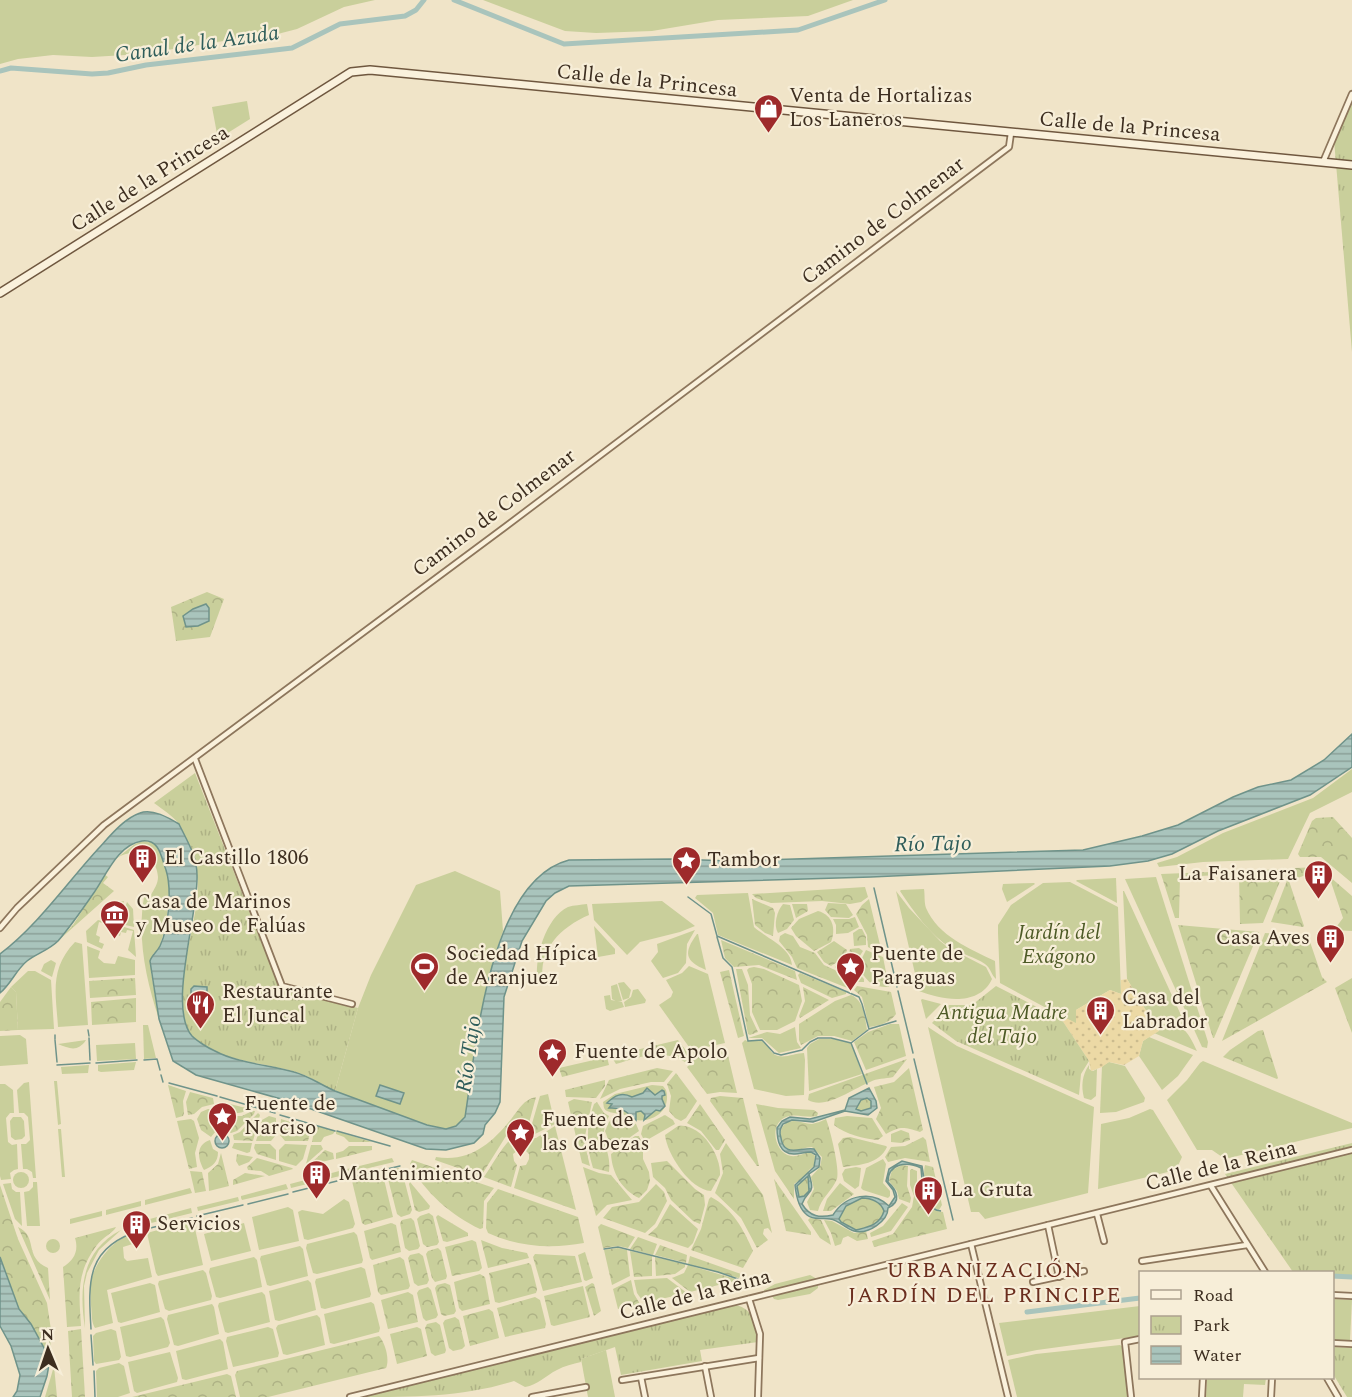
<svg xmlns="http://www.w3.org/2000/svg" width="1352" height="1397" font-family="Spectral,serif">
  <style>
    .green { fill: #c9cf9b }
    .forest { fill: url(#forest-crowns) }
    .sand { fill: url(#sand-dots) }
    .park { fill: url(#park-tufts) }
    .water { fill: url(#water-rules); stroke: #6f938a; stroke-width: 1.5; fill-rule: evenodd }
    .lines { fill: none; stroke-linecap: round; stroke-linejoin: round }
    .stream { stroke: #6f938a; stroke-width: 1.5 }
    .canal { stroke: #a9c4bc; stroke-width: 5 }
    .street-casing { stroke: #8d765c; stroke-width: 8 }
    .secondary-casing { stroke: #6f573f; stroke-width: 10 }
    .street { stroke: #faf1dc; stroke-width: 4.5 }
    .secondary { stroke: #faf1dc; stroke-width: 7 }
    .labels { text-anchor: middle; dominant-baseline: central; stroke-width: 4.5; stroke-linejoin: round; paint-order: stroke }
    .street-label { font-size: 21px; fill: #3d2e20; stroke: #f7eed8 }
    .poi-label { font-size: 21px; fill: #3d2e20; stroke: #f7eed8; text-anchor: start }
    .park-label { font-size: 21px; font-style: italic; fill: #4d5a26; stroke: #f7eed8 }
    .water-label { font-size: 22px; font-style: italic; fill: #2f5d5a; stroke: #f7eed8 }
    .neighbourhood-label { font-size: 22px; letter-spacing: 1.5px; fill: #6b2e1e; stroke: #f7eed8 }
  </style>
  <defs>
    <pattern id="forest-crowns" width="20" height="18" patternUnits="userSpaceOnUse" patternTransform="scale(1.5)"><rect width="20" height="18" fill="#c9cf9b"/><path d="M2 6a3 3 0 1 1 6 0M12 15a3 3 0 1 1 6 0" fill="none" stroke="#aeb285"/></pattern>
    <pattern id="sand-dots" width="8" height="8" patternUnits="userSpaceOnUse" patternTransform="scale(1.5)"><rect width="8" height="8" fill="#ecd9a5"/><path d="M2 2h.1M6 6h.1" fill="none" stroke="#cbbb8e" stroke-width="1.8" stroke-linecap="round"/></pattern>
    <pattern id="park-tufts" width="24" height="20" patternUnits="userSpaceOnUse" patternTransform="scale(1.5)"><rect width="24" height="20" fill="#c9cf9b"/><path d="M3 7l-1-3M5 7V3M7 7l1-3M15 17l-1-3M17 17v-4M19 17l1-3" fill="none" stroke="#aeb285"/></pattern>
    <pattern id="water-rules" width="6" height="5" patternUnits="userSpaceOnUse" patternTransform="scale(1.5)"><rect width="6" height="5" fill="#a9c4bc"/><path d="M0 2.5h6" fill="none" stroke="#8ba098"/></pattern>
  </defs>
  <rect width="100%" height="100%" fill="#f0e4c8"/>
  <g class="green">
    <path d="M0 0H375L344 7 297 29 270 36 236 39 142 54 92 57 53 55 18 59 0 64Z"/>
    <path d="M483 0H853L808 16 718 20 652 31 596 33 565 31Z"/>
    <path d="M247 101 250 119 218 139 212 107Z"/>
    <path d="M1352 769V792L1310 813 1288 859 1203 862 1159 867 1157 863 1177 857 1223 833 1313 798Z"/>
    <path d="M143 841 151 842 157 845 162 855 170 882 166 925 159 948 153 954 151 972 159 1019C146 980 137 938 144 897L147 894 151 895C154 889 158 884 158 877 157 854 133 847 117 858L135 844Z"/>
    <path d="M455 871 500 891 503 931 494 957 481 1018 465 1117 456 1126 446 1129 427 1125 335 1091 358 1008 371 975 416 885Z"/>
    <path d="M1156 877 1208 1042 1207 1048 1202 1047 1125 879Z"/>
    <path d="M1116 878 1117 903 1076 881 1077 880Z"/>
    <path d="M1070 882 1118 907 1121 994 1110 990 1076 1010V1024L1000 983 998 933V925L1011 905 1043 883Z"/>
    <path d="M1003 884 1034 883 1035 884 1007 902 1002 889Z"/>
    <path d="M901 890 924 889C925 895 924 902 926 908 938 936 970 949 995 961L996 979C991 975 991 968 985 964 975 957 962 954 951 948 930 935 914 912 900 891Z"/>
    <path d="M896 891 909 908 940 941 949 948 986 967 992 979C979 1007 942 1000 919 991Z"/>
    <path d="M1123 891H1124L1186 1026 1164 1017 1158 1018 1154 1024 1127 979Z"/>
    <path d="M748 893 754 927C766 938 791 947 792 965L718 935 713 913 695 898 697 895Z"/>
    <path d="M124 901 117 921 115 922 100 918 118 902Z"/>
    <path d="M662 901 695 926 680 932 640 942 627 955 594 920 592 904Z"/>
    <path d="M127 902 133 909 134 927 121 924 120 922Z"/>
    <path d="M587 904 589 915C561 927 538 949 543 982H538C533 960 546 917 568 907 574 905 581 905 587 904Z"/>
    <path d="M98 920 115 924V926L113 934 108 932 109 929 105 927V924L99 922 96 935 100 937 99 942 104 944 102 949 87 942 86 931Z"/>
    <path d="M121 926 134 930 136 957 128 950 133 931 127 930 126 933 121 932 120 936 116 934Z"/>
    <path d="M594 926 615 949V954L598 957Z"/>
    <path d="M695 930 687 944 686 963 678 973 663 978 651 961 658 952 657 944Z"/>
    <path d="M697 934H698L706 970C685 961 683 953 697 934Z"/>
    <path d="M75 942 82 944 88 1025 58 1027C56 994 49 969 75 942Z"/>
    <path d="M87 946 100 951 98 958 104 963 115 964 118 956 135 960V975L89 978Z"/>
    <path d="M51 960 56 963 52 977 41 971 44 964Z"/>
    <path d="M689 966 708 974 725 1043 707 1047 694 1054 659 1005 671 997 673 992 666 980 682 973Z"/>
    <path d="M28 971H35L51 980 54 1029 18 1030 16 992 11 987Z"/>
    <path d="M624 982 631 990 629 998 623 1000 618 983Z"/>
    <path d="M617 984 622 1001 617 1002 612 999 611 986Z"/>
    <path d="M638 989 646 1000 645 1003 625 1007 624 1002 631 997 633 990Z"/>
    <path d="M610 995 611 1000 622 1002 624 1007 610 1011 606 1009 604 996Z"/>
    <path d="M922 999 941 1004 926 1019 921 1000Z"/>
    <path d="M1159 1024C1184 1024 1187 1030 1197 1051L1154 1033 1158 1031 1156 1025Z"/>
    <path d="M143 1025H148L156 1058 144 1059Z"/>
    <path d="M795 1027 797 1042 801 1048 779 1053 762 1038H748L767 1032 780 1034Z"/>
    <path d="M928 1027 957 1046 1094 1107 1088 1193 985 1219 979 1212H971Z"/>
    <path d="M20 1035 26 1039 28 1064 0 1066V1036Z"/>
    <path d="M1149 1037 1193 1055 1178 1076 1162 1090 1139 1056 1143 1041Z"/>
    <path d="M819 1039H833L850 1043 854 1050 862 1074 809 1091 807 1048 810 1044Z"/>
    <path d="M86 1040C78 1052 70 1049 58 1044Z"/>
    <path d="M745 1040C751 1043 753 1039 759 1040 768 1041 769 1054 778 1056 786 1058 796 1053 804 1053L805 1060 804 1095 786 1096 754 1089 742 1043Z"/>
    <path d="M135 1043 136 1059 97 1061 96 1045Z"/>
    <path d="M1203 1061 1352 1123V1128L1225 1159 1212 1150H1197L1167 1100 1187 1080 1200 1063Z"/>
    <path d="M136 1062 134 1070 101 1072 98 1071V1065Z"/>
    <path d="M1109 1062 1125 1066 1145 1098 1144 1102 1116 1112 1100 1113 1102 1066Z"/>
    <path d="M89 1065 88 1073 62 1074 61 1067Z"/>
    <path d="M1089 1065V1069L1093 1071 1097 1069 1096 1096 1091 1100 1084 1098C1081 1086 1082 1075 1089 1065Z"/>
    <path d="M54 1081H57L61 1124 58 1125Z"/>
    <path d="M29 1082 36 1178H33L32 1172 27 1169H23L21 1144H26L30 1140 28 1117 24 1113H19L17 1090 24 1083Z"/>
    <path d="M0 1084H5L13 1090 14 1113H10L6 1118 8 1142 12 1145 17 1144 18 1169 14 1170 10 1173 11 1179 1 1180 0 1176Z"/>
    <path d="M652 1085 663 1086 666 1090C672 1111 652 1123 635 1120 631 1119 626 1115 622 1114 617 1113 611 1113 607 1111 603 1109 604 1106 603 1102L615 1094Z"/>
    <path d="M1150 1109 1153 1110 1182 1157 1176 1170 1098 1189 1101 1124 1129 1118Z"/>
    <path d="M13 1117H21L24 1121 25 1136 22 1139 15 1140 11 1137 10 1121Z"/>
    <path d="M58 1129H61L65 1177H62Z"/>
    <path d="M392 1158 394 1162 348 1173 346 1172 347 1169Z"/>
    <path d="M883 1159 886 1164 883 1183 890 1191V1196L888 1198 863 1190 861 1188 866 1168Z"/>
    <path d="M856 1167 861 1168 859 1186 855 1189 844 1181 842 1174 845 1169Z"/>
    <path d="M343 1170 344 1175 291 1188 290 1184Z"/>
    <circle cx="21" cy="1180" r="8"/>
    <path d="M33 1182H37L40 1226H27L24 1192 29 1191 33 1187Z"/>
    <path d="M11 1183 12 1189 16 1192H20L22 1226 15 1219 3 1184Z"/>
    <path d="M286 1184 288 1189 242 1200 241 1198V1196Z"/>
    <path d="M190 1188 192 1193 145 1205V1200Z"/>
    <path d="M238 1197 239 1201 198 1211 197 1207Z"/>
    <path d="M344 1199 349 1202 355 1224 353 1228 308 1240 304 1239 298 1212 302 1210 323 1214Z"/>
    <path d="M141 1201V1206L106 1215V1210Z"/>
    <path d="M288 1207 293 1210 299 1241 259 1250 252 1217Z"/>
    <path d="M191 1208 192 1213 147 1224 145 1222 146 1220Z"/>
    <path d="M102 1211V1216L70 1224V1219Z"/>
    <path d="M190 1221 194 1224 203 1265 158 1276 156 1273 147 1233Z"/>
    <path d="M244 1223 251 1251 211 1261 204 1234Z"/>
    <path d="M121 1230 99 1250 87 1273 84 1286 85 1328C79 1289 81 1251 121 1230Z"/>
    <path d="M354 1232 357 1235 363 1260 362 1263 317 1274 313 1273 306 1248 307 1244Z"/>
    <path d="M142 1233 139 1242 123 1247 124 1258 127 1261 148 1258 152 1277 107 1290 113 1323 95 1328C91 1322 92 1313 91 1305 91 1296 89 1286 92 1277 98 1257 120 1231 142 1233Z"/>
    <circle cx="53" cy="1246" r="7"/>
    <path d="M300 1246 303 1249 308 1276 270 1286 267 1285 260 1259 261 1256Z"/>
    <path d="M254 1257 257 1260 262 1287 220 1298 216 1297 209 1272 210 1268Z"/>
    <path d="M361 1267 365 1269 371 1294 370 1297 325 1309 321 1308 315 1282 316 1279Z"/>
    <path d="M203 1270 206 1273 212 1296 211 1300 169 1311 165 1309 158 1284 159 1281Z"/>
    <path d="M810 1275 817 1279 764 1292V1290L775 1284Z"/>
    <path d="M308 1280 311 1283 316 1310 279 1321 275 1320 269 1291Z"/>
    <path d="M150 1283 155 1285 160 1312 121 1323 118 1322 111 1293Z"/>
    <path d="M818 1285V1288L810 1294 778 1300 774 1299 772 1296Z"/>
    <path d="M262 1292 265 1295 270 1322 228 1333 225 1332 218 1306 219 1303Z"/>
    <path d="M1333 1299 1352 1300 1350 1340H1333Z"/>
    <path d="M371 1302 374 1304 380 1328 379 1332 334 1344 330 1343 324 1314Z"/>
    <path d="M212 1304 214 1307 219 1334 178 1346 174 1345 167 1319 168 1315Z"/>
    <path d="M1140 1306V1336L1037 1350 1007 1356 999 1323Z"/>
    <path d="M317 1315 320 1318 325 1345 287 1355 283 1354 276 1328 278 1325Z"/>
    <path d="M161 1317 164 1320 170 1343 168 1347 130 1357 126 1356 120 1327Z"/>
    <path d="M268 1327 273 1329 279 1353 278 1357 233 1367 226 1341 227 1337Z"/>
    <path d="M111 1329 116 1331 121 1357 119 1360 96 1364 94 1361 93 1336 96 1333Z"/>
    <path d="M220 1339 223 1342 228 1369 186 1380 182 1379 176 1351Z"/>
    <path d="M1120 1345 1123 1347 1128 1397H1017L1008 1360 1036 1354Z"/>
    <path d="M606 1350 615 1397H588L581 1359Z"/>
    <path d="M170 1352 178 1378 177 1382 137 1393 134 1391 128 1362Z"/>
    <path d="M119 1363 124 1366 130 1393 118 1397H97L96 1371 99 1368Z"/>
    <path d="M1207 1378H1266L1265 1385 1244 1384 1243 1397H1206Z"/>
  </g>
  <g class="forest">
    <path d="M207 592 224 599 210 637 176 641 171 607Z"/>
    <path d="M1333 817 1352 838V883L1321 857H1300L1298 854 1312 821 1316 818Z"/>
    <path d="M1319 867 1322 869 1295 879 1293 871 1295 868Z"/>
    <path d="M1285 869 1263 923 1240 924 1239 874 1180 877 1179 918H1175L1161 874Z"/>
    <path d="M105 875 108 877 103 883 114 891 59 940 73 925Z"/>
    <path d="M1329 876 1352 896V931L1334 930 1343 918Z"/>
    <path d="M1288 878 1304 926 1303 927 1271 922Z"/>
    <path d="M865 887 868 897 861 902 850 904 822 901 771 903 756 898 752 894Z"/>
    <path d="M752 899 773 908 775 913 773 936 765 933 755 925Z"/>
    <path d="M869 899 882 953 881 954 868 947 867 935 856 914 862 905Z"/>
    <path d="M828 903 846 904 853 915 849 918 831 917 825 910Z"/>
    <path d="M783 904 790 905 794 920 787 929 778 933C773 925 777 911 783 904Z"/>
    <path d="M792 904H807L808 911 796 918Z"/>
    <path d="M818 911C833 915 836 929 831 942L814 951 796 936 791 928 799 919Z"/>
    <path d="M855 917 859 927 848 933 836 934V925L833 919H849Z"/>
    <path d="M1178 925 1259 932 1214 1038H1213Z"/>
    <path d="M862 929 866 937V945L854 946 853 933 859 929Z"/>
    <path d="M785 933 793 936 800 947 815 953 824 965 835 970 846 982 851 984 850 989 797 968 792 957 779 941 780 936Z"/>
    <path d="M1265 933 1308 936 1322 977 1327 982 1222 1041Z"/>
    <path d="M721 940 795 971 797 980 759 965 734 967 725 958Z"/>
    <path d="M834 941 847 950 845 957 831 966 824 962 817 952Z"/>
    <path d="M859 948 863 951 854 965 848 960 850 949Z"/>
    <path d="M866 950 883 957 889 987C868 987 870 981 857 968Z"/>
    <path d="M844 959 852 967 842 974 835 967Z"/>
    <path d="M754 967 764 969 799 985 802 1001 795 1021 777 1030H760L752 1012V984L747 970 749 968Z"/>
    <path d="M854 968 864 979V982H854L845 978V975Z"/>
    <path d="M736 969H742L748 985 750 1015 758 1032 750 1035 748 1034Z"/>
    <path d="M729 970 744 1036 738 1038 720 972Z"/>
    <path d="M800 973 846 992V994L832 998 801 983 798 975Z"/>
    <path d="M135 978 136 995 90 998 89 981Z"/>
    <path d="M1352 978V1033L1335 988Z"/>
    <path d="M857 986 891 992 896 1014C891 1022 879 1026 869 1027L862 997 854 990Z"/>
    <path d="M11 987 16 992 18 1030 0 1031V1002Z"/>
    <path d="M803 987 829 1000 800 1018 799 1016 805 1001Z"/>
    <path d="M851 995C864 1000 865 1018 867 1030L852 1041 834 1036H818L801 1045 799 1040V1024L835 1001Z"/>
    <path d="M136 998V1022L92 1025 91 1002Z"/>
    <path d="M890 1024H899L906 1056 866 1070 854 1042 868 1032Z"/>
    <path d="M1263 1030 1278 1078 1277 1079 1223 1057 1230 1050 1258 1031Z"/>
    <path d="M678 1040 691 1057 685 1062C662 1048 639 1057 616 1064L611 1056Z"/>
    <path d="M726 1047 737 1093 720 1092 707 1094 687 1067 699 1055Z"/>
    <path d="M607 1057 609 1065 562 1077 559 1068Z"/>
    <path d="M907 1059 893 1077C885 1079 877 1078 870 1082 852 1089 826 1110 808 1100L809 1094Z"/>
    <path d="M657 1068 673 1071 664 1082H651L620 1089 600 1099 609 1080Z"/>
    <path d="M909 1068 923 1130 920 1132C903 1127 901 1126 886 1134L876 1119 881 1108 874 1087 894 1082Z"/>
    <path d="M676 1073 697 1101 686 1118 681 1121 675 1118 669 1111 671 1096 667 1084Z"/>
    <path d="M605 1080V1086L596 1098 566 1097 565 1090Z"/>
    <path d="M168 1085 186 1091 183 1101 184 1113 183 1116 176 1118Z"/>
    <path d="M190 1092 213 1098 214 1104 202 1107 194 1114 188 1115 186 1102Z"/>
    <path d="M548 1094 555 1124 535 1134H529L540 1096Z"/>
    <path d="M720 1096 743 1098 759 1166H757L710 1101 711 1098Z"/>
    <path d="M536 1097 526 1134 516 1132 506 1136 481 1176 435 1160 436 1157C470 1163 493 1142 512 1118 520 1108 523 1100 536 1097Z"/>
    <path d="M867 1098 871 1101V1108L861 1111 856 1109 861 1099Z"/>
    <path d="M574 1099 592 1102 584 1141 590 1166 582 1163 568 1102Z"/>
    <path d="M222 1102 246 1108 247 1110C239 1115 227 1114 219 1108V1105Z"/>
    <path d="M597 1102 604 1113 609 1116C596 1141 612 1148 609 1172L593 1168C586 1146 586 1125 594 1104Z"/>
    <path d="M700 1104 725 1140 719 1150H716L701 1131 687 1123Z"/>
    <path d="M756 1104 778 1108 814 1110 818 1113 817 1116C806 1119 795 1112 784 1118 769 1126 775 1153 791 1156 797 1157 804 1153 810 1152L815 1156 814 1166 809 1170 807 1175 794 1184V1199L775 1171Z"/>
    <path d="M208 1109H215L221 1116V1129L216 1131 211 1137 201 1130 197 1119 201 1112Z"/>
    <path d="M252 1111H255L254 1114 237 1131 231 1133 224 1129 225 1116H242Z"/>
    <path d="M258 1113 260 1115 253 1141 234 1140 233 1135 240 1132Z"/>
    <path d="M665 1115 673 1120 675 1124 647 1140H644L641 1134 643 1126Z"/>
    <path d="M269 1116 276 1118V1135L271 1141H256L262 1120Z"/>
    <path d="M615 1116 636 1124 639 1131 612 1150 605 1131 609 1122Z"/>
    <path d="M847 1116 872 1118 883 1136 878 1140C864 1139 845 1134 834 1125L835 1118Z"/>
    <path d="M191 1119 194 1121 199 1138 195 1153 197 1167 189 1169 177 1121Z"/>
    <path d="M281 1119 306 1127 310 1133 308 1141H285L280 1135Z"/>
    <path d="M826 1119C830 1129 840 1169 837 1179 832 1191 821 1198 818 1211L810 1210 807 1202 814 1189 811 1177 820 1167 822 1157 812 1147C805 1147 799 1151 793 1150 779 1150 776 1127 788 1122 797 1119 804 1124 812 1124 817 1123 822 1121 826 1119Z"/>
    <path d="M315 1126H316L335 1131 333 1134 324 1137 321 1142H312Z"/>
    <path d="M555 1126 576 1210 514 1188 520 1166 526 1165 529 1159V1154L525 1150 528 1138H536Z"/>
    <path d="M678 1126C701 1123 721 1155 720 1175L711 1191C690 1190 667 1154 665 1135Z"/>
    <path d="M901 1130 909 1133 910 1140 901 1143 891 1142V1134Z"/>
    <path d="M336 1131 372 1142H349L344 1137 336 1134Z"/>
    <path d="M515 1136 525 1138 522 1149 517 1151 513 1154 514 1161 517 1165 511 1187 484 1177C491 1167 506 1140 515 1136Z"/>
    <path d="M635 1136H639L643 1146V1159L649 1172 650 1181 647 1190 639 1198C622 1190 612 1173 611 1154Z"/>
    <path d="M850 1137 886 1146 887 1147C879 1164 860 1165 843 1167L838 1144 843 1138Z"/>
    <path d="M923 1137 926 1140 930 1162 905 1158 888 1162 885 1157 891 1147 905 1146Z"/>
    <path d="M210 1140 213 1149 218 1152C218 1162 213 1166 204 1170 198 1159 195 1145 210 1140Z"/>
    <path d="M234 1143H252L250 1152 247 1153 232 1148Z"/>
    <path d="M726 1143 763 1195 772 1233 768 1228 764 1229 763 1234 768 1240 757 1248 741 1218 715 1193 723 1173 720 1154Z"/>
    <path d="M255 1144H270L276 1150V1160L257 1154 254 1148Z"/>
    <path d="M285 1144 307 1145 303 1159 296 1166 279 1161V1150Z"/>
    <path d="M311 1145H321L323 1149 306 1164Z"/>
    <path d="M349 1146H372V1150L336 1159V1153L343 1151Z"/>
    <path d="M325 1150 333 1153 334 1159 309 1165Z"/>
    <path d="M221 1153 229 1186 209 1191 208 1173 218 1164Z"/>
    <path d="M237 1154 253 1157 249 1162 239 1166 236 1161Z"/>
    <path d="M257 1158 292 1168 293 1169 269 1176 261 1171 248 1170 247 1167Z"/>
    <path d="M412 1160 494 1188 484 1201 483 1228 480 1229C452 1216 424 1192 410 1164Z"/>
    <path d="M667 1161 695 1189 704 1195 705 1205 700 1224 693 1221 671 1200 665 1188 653 1177 651 1163Z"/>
    <path d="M902 1165 908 1166 907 1186 911 1198 910 1203 899 1199 897 1191 889 1181 892 1170Z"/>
    <path d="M925 1165 933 1167 942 1205 939 1210 936 1209C927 1199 922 1177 925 1165Z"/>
    <path d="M583 1167 599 1173 611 1175 632 1200 607 1205 596 1216Z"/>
    <path d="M398 1168 402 1171 412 1210 410 1214 401 1217 397 1214 387 1175 389 1171Z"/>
    <path d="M912 1169 917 1171V1183L921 1194 925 1195C930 1208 930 1210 943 1212L947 1229 874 1247 872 1241 893 1234 912 1207 914 1196 910 1185V1170Z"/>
    <path d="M190 1171 202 1172 206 1191 195 1193Z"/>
    <path d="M245 1173 265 1176 233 1185V1180Z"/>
    <path d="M379 1173 383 1175 393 1217 365 1225 362 1223 352 1181Z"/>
    <path d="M809 1176V1191L801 1198 799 1197 797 1186Z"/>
    <path d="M774 1179 811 1232V1235L786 1231Z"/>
    <path d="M410 1182 430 1206 429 1209 419 1212 415 1210 409 1184Z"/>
    <path d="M840 1183 854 1194 831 1211H823L827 1199Z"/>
    <path d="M656 1184 664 1192 667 1201 655 1224 645 1233 603 1218 612 1207 639 1202Z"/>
    <path d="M0 1185 18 1239 47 1303 51 1330 50 1359 31 1324 19 1309 0 1257Z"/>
    <path d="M498 1189 578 1217 584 1243C552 1249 518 1247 488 1233L486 1228 487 1203Z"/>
    <path d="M711 1197C732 1208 744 1230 753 1251L743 1268 691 1250 701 1229 709 1199Z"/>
    <path d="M860 1198C870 1198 880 1201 884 1211 880 1225 868 1227 856 1230L841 1222 839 1219 846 1206Z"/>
    <path d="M902 1203 908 1207 891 1231 871 1237 870 1233 883 1226Z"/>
    <path d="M670 1204 698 1229 693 1243 688 1248 648 1235 657 1227Z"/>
    <path d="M429 1213 433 1216 439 1242 437 1245 427 1247 423 1244 417 1219 420 1216Z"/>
    <path d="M438 1215 468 1233V1236L447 1242 443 1241 436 1217Z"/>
    <path d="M411 1218 414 1221 420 1246 418 1249 409 1251 405 1248 400 1223 402 1220Z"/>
    <path d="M810 1218 821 1220 829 1237 831 1245 820 1238 808 1220Z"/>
    <path d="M824 1220 832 1221 854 1233 866 1231 868 1239 857 1241 848 1236 843 1238 841 1244 835 1246 831 1233Z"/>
    <path d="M391 1223 396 1225 401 1252 372 1260 370 1258 364 1231Z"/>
    <path d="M601 1224 635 1237 628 1248 618 1246 603 1248 598 1227Z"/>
    <path d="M18 1227C39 1237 23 1257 48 1268L50 1300Z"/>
    <path d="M116 1227C114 1232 102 1238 97 1245 76 1273 79 1294 81 1326L67 1327 63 1267C74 1260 79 1251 75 1238Z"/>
    <path d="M638 1237 657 1244 653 1255 630 1249Z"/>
    <path d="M472 1240 476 1242 482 1268 479 1271 452 1276 445 1247Z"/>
    <path d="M481 1240 502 1248 527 1253 529 1258 488 1268Z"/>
    <path d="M660 1245 687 1255 686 1263 655 1255Z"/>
    <path d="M438 1248 441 1251 447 1276 446 1279 435 1282 432 1278 426 1254 428 1251Z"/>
    <path d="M618 1248 627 1250 630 1276 612 1285 604 1250Z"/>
    <path d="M630 1251 652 1256V1276L634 1277Z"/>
    <path d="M585 1252 593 1278 586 1281 584 1280 578 1255Z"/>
    <path d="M419 1253 423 1256 429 1280 427 1284 418 1286 414 1283 408 1258 410 1255Z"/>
    <path d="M535 1254 575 1256 582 1282 543 1291 533 1257Z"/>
    <path d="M690 1256 741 1274 739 1278 688 1264Z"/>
    <path d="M400 1257 404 1260 410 1286 408 1289 381 1295 378 1292 373 1265Z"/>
    <path d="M655 1257 685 1264V1267L675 1274 656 1276Z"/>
    <path d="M529 1263 531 1265 537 1289 536 1293 499 1303 495 1302 489 1273Z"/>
    <path d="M688 1265 739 1280 690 1292 672 1278 684 1273Z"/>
    <path d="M480 1274 485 1277 490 1304 462 1311 459 1308 454 1282Z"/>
    <path d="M667 1278 687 1293 644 1303 637 1293 634 1280Z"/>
    <path d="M631 1280 634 1294 640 1304 618 1309 613 1289Z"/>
    <path d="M445 1283 450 1285 456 1311 454 1314 444 1316 441 1314 435 1288 437 1285Z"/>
    <path d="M592 1283 594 1284 601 1311 594 1316 585 1287Z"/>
    <path d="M583 1286 590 1317 554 1326 551 1325 544 1296Z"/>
    <path d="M428 1287 431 1290 438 1315 436 1318 426 1321 423 1318 417 1293 419 1290Z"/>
    <path d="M408 1292 413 1295 418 1322 388 1329 381 1300Z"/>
    <path d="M535 1297 540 1300 546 1324 545 1328 505 1337 497 1308Z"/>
    <path d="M489 1309 493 1312 499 1338 470 1346 463 1316Z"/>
    <path d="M455 1317 459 1320 465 1346 462 1349 453 1351 449 1348 443 1323 445 1320Z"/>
    <path d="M436 1322 440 1325 446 1350 445 1353 435 1356 431 1353 425 1328 427 1324Z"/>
    <path d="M417 1327 421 1329 427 1356 397 1364 390 1334Z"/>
    <path d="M81 1329 85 1397H72L68 1331Z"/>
    <path d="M379 1336C385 1342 390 1360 386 1368L268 1397H240L235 1375 237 1371Z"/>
    <path d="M54 1366 57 1397H45Z"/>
    <path d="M227 1374 231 1376 236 1397H132Z"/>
  </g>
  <path class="sand" d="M1127 979 1154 1024 1159 1027V1031L1143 1041 1139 1056 1124 1065 1109 1062 1102 1067 1091 1071 1089 1061 1062 1020 1064 1017 1076 1023V1010L1110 990 1121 994V980Z"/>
  <g class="park">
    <path d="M1352 96V352L1334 140Z"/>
    <path d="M195 773 279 987 358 1008 335 1091C322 1086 312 1077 299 1073 267 1062 215 1062 192 1036 163 1003 204 915 197 875 196 865 190 854 187 845 184 838 183 829 179 824 173 816 162 809 154 803Z"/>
    <path d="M996 986 1062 1020 1089 1061 1081 1074 1079 1095 956 1041 932 1023 949 1005H972Z"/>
    <path d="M1352 1143V1276H1333L1332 1272H1293L1225 1174Z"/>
    <path d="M736 1305C753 1309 758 1325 758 1342L700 1350 702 1361 621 1375 615 1347 581 1359V1362C573 1364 564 1366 557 1370 545 1376 538 1385 525 1387L514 1381C463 1397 413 1397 359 1397Z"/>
    <path d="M1333 1347 1352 1348V1397H1347L1333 1374Z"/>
  </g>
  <g class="water">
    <path d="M206 604 209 608V621L198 626 186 627 183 616 193 609Z"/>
    <path d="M1352 734V767L1310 795 1218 831 1172 854 1148 861 1110 866 871 877 569 886 555 893 546 901 522 941 504 997 500 1102 495 1113 485 1125 483 1134 474 1143 446 1150 426 1149 288 1101 196 1075 173 1061 159 1019 150 961C152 955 157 952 160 946 169 927 172 889 166 870 161 857 160 839 142 841 117 845 106 876 93 894 82 910 70 927 58 941 49 950 36 954 27 961 16 970 11 984 0 993V954C38 925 66 884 98 849 110 836 123 819 140 813 152 808 169 818 179 824 187 841 197 856 197 875 199 913 167 1007 192 1036 197 1041 208 1048 215 1051 237 1063 270 1065 294 1072 309 1076 321 1085 335 1091L427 1125 446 1129 456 1126 465 1117C476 1049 488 881 569 860L673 859 731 861 1083 850 1142 836 1178 825 1233 797 1258 787 1291 780 1324 760Z"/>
    <path d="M194 986 207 987V996L191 997V989Z"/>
    <path d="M380 1085 404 1093 400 1104 376 1096Z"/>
    <path d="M647 1088 655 1095 662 1090 664 1091 665 1095 662 1096V1099L665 1106 660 1111 656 1110 644 1120 645 1115 641 1111 636 1112V1120C627 1112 622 1107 609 1108L612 1104 607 1103C615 1095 622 1092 632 1097L643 1093Z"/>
    <path d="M869 1088 876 1101 877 1108 868 1115 845 1111 813 1122 792 1120 783 1124C780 1129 779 1132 781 1138 784 1158 800 1147 814 1149L820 1158 819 1167 809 1174C816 1196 808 1188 802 1204 810 1217 820 1218 833 1215 846 1194 873 1190 889 1206L895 1197 893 1190 886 1181 889 1169 902 1161 922 1166 926 1191 931 1205 936 1210 941 1211C923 1210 922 1181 921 1168 907 1161 888 1163 888 1182 897 1190 902 1202 888 1208 888 1221 868 1235 854 1231 846 1229 839 1220 830 1219 822 1217 814 1221 807 1215 798 1208 796 1195 795 1185L814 1167 816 1155 811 1152C805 1152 800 1154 795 1154 779 1155 777 1139 777 1128L782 1121 790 1117 810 1119 845 1110 849 1098ZM867 1098 871 1101V1108L861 1111 856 1109 861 1100ZM808 1176 809 1191 804 1196 799 1197 797 1186ZM862 1198C871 1198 881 1202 884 1211 880 1225 868 1227 856 1230L841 1222 839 1219 846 1206Z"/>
    <circle cx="222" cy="1141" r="7"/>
    <path d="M0 1257 19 1309 31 1324 50 1359 47 1376 40 1397H13L17 1391 20 1375 11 1346 0 1326Z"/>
  </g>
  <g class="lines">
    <g class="stream">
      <path d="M874 888 897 987"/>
      <path d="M688 897 711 914 717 936 859 997 862 1004 869 1029 896 1021"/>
      <path d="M717 937 723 958 732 967 748 1041 762 1040 774 1053 781 1055 802 1050 810 1042 818 1038H831L851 1043 868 1030"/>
      <path d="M898 991 913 1053"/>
      <path d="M88 1030 89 1036"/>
      <path d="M55 1035V1039"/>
      <path d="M89 1038 90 1060"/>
      <path d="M55 1040 57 1062"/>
      <path d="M851 1043 867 1084"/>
      <path d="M914 1059 953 1220"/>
      <path d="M144 1060 157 1059 160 1070"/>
      <path d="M96 1063 137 1060"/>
      <path d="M57 1065 90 1063"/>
      <path d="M161 1075 163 1082"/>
      <path d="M169 1083 217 1096"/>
      <path d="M220 1097 275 1113"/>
      <path d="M280 1115 335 1131"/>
      <path d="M337 1131 390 1146"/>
      <path d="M387 1169 400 1166"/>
      <path d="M350 1178 381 1170"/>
      <path d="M293 1192 345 1179"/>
      <path d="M248 1204 288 1194"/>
      <path d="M197 1216 243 1205"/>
      <path d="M146 1229 192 1218"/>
      <path d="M604 1249 618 1247 718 1272 738 1279"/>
      <path d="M91 1329C88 1281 86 1246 142 1230"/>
      <path d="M91 1335 93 1365"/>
      <path d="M94 1371 95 1397"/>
    </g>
    <g class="canal">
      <path d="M454 0 564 44 798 30 885 0"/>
      <path d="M0 71 11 68 92 74 108 73 146 65 292 48 340 24 405 16 416 10 424 0"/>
      <path d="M1332 1276 1352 1277"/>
      <path d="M1027 1312 1140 1298"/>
    </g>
    <defs>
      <g id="street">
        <path d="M1323 162 1352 94"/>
        <path d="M195 759 282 986 352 1004"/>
        <path d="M0 928 17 908 104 825 505 527 1009 147 1011 133"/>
        <path d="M1211 1186 1265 1272"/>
        <path d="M1097 1214 1104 1241"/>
        <path d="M1048 1225 1059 1277"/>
        <path d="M971 1244 1008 1397"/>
        <path d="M1142 1261 1247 1245"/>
        <path d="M1033 1282 1084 1271"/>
        <path d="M1332 1295 1352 1296"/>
        <path d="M749 1299 760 1334 758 1397"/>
        <path d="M1332 1343 1352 1344"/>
        <path d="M705 1366 711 1397"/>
        <path d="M641 1377 645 1397"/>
        <path d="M1327 1378 1338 1397"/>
        <path d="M622 1380 759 1358"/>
        <path d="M350 1397 1352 1150"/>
        <path d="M532 1397 586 1387"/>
        <path d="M1131 1397 1125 1342 1140 1339"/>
        <path d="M1202 1397 1203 1378"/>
        <path d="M1271 1397 1272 1378"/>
      </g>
      <path id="secondary" d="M0 293 351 72 370 70 1352 165"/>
    </defs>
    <use href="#street" class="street-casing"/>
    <use href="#secondary" class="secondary-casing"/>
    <use href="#street" class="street"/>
    <use href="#secondary" class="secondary"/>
  </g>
  <defs>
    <symbol id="shop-pin" viewBox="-11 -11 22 30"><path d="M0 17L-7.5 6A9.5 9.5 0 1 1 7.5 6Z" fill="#9e2a2b" stroke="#f7eed8"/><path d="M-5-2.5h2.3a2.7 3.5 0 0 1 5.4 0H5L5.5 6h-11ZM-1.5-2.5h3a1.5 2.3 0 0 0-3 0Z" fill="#fff"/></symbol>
    <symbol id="building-pin" viewBox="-11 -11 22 30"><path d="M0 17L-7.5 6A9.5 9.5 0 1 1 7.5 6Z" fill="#9e2a2b" stroke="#f7eed8"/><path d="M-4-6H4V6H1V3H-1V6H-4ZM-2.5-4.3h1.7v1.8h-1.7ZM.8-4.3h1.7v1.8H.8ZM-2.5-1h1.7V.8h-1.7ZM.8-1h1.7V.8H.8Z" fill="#fff"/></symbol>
    <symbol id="sight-pin" viewBox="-11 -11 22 30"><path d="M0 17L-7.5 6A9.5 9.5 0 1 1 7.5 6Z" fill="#9e2a2b" stroke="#f7eed8"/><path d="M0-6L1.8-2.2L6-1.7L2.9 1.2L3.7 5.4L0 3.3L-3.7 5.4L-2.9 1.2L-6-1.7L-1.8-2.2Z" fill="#fff"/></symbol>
    <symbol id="museum-pin" viewBox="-11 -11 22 30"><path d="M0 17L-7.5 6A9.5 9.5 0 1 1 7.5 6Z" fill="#9e2a2b" stroke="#f7eed8"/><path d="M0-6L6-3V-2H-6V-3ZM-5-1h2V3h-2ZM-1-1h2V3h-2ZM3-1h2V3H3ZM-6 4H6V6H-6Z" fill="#fff"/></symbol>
    <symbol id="stadium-pin" viewBox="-11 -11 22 30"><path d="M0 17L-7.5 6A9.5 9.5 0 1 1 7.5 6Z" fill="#9e2a2b" stroke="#f7eed8"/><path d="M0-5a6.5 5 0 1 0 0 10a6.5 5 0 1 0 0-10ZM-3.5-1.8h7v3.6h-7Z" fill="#fff"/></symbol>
    <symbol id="restaurant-pin" viewBox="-11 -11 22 30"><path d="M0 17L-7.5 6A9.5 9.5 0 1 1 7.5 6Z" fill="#9e2a2b" stroke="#f7eed8"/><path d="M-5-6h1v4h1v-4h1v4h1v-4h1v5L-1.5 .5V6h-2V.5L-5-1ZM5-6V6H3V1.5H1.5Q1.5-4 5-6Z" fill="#fff"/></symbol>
  </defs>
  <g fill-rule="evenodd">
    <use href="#shop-pin" x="752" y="92" width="33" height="45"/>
    <use href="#building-pin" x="126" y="842" width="33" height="45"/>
    <use href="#sight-pin" x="670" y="844" width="33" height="45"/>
    <use href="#building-pin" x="1302" y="858" width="33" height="45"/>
    <use href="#museum-pin" x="98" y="898" width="33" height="45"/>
    <use href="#building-pin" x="1314" y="922" width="33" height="45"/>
    <use href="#stadium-pin" x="408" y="950" width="33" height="45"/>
    <use href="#sight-pin" x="834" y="950" width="33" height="45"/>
    <use href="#restaurant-pin" x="184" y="988" width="33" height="45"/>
    <use href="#building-pin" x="1084" y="994" width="33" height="45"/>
    <use href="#sight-pin" x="536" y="1036" width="33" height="45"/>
    <use href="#sight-pin" x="206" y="1100" width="33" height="45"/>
    <use href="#sight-pin" x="504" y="1116" width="33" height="45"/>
    <use href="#building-pin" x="300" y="1158" width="33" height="45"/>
    <use href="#building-pin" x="912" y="1174" width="33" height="45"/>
    <use href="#building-pin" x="120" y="1208" width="33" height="45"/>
  </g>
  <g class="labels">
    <g class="street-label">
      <text transform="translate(647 81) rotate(6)">Calle de la Princesa</text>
      <text transform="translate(1130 127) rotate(5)">Calle de la Princesa</text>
      <text transform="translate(150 179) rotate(-32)">Calle de la Princesa</text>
      <text transform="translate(883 221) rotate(-37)">Camino de Colmenar</text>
      <text transform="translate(494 513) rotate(-37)">Camino de Colmenar</text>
      <text transform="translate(1221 1166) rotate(-14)">Calle de la Reina</text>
      <text transform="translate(695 1295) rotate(-14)">Calle de la Reina</text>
    </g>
    <g class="poi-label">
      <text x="789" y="96">Venta de Hortalizas<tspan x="789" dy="24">Los Laneros</tspan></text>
      <text x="164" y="858">El Castillo 1806</text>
      <text x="707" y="860">Tambor</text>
      <text x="1297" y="874" text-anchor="end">La Faisanera</text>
      <text x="136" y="902">Casa de Marinos<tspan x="136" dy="24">y Museo de Falúas</tspan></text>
      <text x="1310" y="938" text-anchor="end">Casa Aves</text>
      <text x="446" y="954">Sociedad Hípica<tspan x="446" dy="24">de Aranjuez</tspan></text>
      <text x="871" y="954">Puente de<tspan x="871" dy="24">Paraguas</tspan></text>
      <text x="222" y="992">Restaurante<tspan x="222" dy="24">El Juncal</tspan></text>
      <text x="1122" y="998">Casa del<tspan x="1122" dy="24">Labrador</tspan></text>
      <text x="574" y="1052">Fuente de Apolo</text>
      <text x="244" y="1104">Fuente de<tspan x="244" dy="24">Narciso</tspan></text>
      <text x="542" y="1120">Fuente de<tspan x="542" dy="24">las Cabezas</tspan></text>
      <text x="338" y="1174">Mantenimiento</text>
      <text x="950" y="1190">La Gruta</text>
      <text x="157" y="1224">Servicios</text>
    </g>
    <g class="park-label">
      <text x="1059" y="933">Jardín del<tspan x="1059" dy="24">Exágono</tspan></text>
      <text x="1002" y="1013">Antigua Madre<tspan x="1002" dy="24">del Tajo</tspan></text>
    </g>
    <g class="water-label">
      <text transform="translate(197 44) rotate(-8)">Canal de la Azuda</text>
      <text transform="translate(933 844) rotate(-1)">Río Tajo</text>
      <text transform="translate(469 1054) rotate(-82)">Río Tajo</text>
    </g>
    <g class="neighbourhood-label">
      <text x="985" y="1270">URBANIZACIÓN<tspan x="985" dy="25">JARDÍN DEL PRINCIPE</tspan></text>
    </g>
  </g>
  <rect x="1139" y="1271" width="195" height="108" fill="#f7eed8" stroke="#ada18e" stroke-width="1.5"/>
  <rect x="1151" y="1290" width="30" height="9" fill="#faf1dc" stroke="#ada18e" stroke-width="1.5"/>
  <text x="1193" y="1301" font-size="18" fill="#3d2e20">Road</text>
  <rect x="1151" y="1316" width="30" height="18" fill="url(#park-tufts)" stroke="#ada18e" stroke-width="1.5"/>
  <text x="1193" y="1331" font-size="18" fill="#3d2e20">Park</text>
  <rect x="1151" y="1346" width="30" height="18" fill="url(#water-rules)" stroke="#ada18e" stroke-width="1.5"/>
  <text x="1193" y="1361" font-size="18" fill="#3d2e20">Water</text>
  <g transform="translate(48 1349) rotate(358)" stroke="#f7eed8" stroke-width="4.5" paint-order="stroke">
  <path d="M0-4.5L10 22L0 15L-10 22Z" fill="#3d2e20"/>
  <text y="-9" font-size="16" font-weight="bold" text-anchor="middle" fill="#3d2e20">N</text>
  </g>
</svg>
